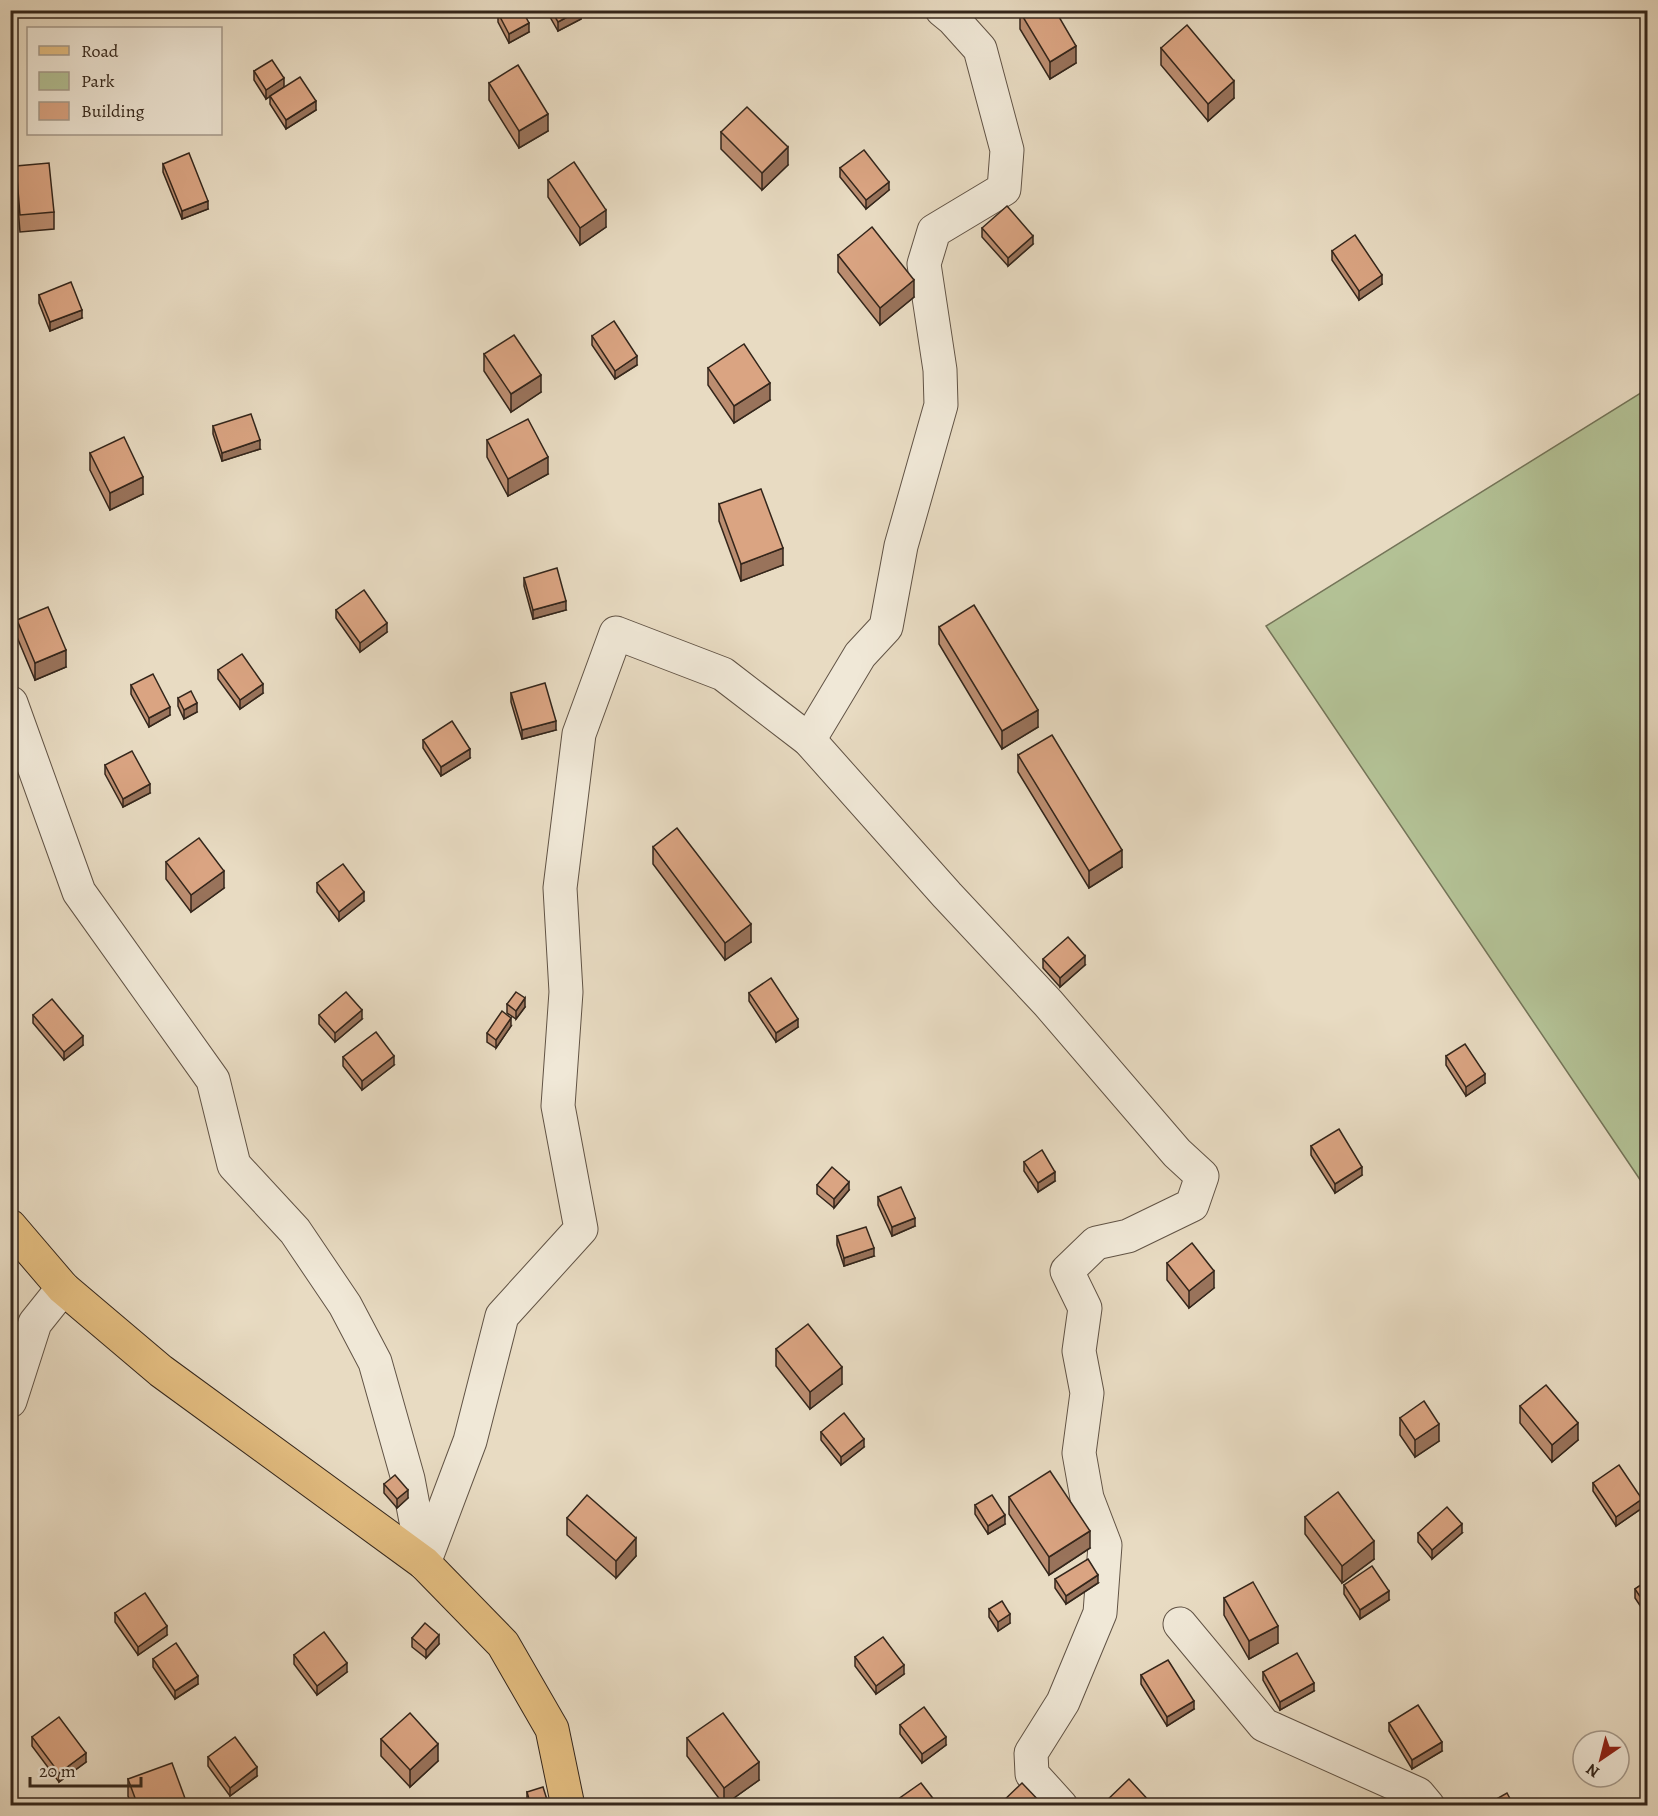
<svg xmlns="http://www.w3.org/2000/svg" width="1658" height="1816" font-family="Alegreya,serif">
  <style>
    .green { fill: #b3c195; stroke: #747458; stroke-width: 1.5 }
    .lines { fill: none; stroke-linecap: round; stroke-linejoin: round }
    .minor-casing { stroke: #615345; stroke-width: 35 }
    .major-casing { stroke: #34261b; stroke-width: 35 }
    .minor { stroke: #f0e8d7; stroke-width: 33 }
    .major { stroke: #e4be81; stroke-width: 33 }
    .wall { fill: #bb8d70; stroke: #34261b; stroke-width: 1.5 }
    .shaded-wall { fill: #99735b; stroke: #34261b; stroke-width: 1.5 }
    .building { fill: #daa482; stroke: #34261b; stroke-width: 1.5 }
  </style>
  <rect width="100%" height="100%" fill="#e8dbc2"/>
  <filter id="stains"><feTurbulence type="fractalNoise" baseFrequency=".00333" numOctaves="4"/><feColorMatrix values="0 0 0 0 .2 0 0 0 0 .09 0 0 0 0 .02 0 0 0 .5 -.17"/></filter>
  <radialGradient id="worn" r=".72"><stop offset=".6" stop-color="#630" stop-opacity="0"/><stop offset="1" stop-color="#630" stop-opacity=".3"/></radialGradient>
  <path class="green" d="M1647 389V1190L1266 626Z"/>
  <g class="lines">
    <defs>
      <g id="minor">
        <path d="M11 703 79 892 213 1080 234 1165 295 1231 345 1305 375 1362 408 1479 424 1563"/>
        <path d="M809 740 860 655 886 627 901 546 941 405 940 370 924 264 934 231 1004 189 1007 150 980 49 953 19 942 10"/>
        <path d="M10 1401 35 1323 63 1288"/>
        <path d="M424 1563 470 1441 502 1316 581 1229 558 1106 566 992 560 888 579 734 616 633 723 674 809 740 947 895 1048 1003 1177 1153 1202 1176 1192 1205 1128 1236 1096 1243 1067 1271 1085 1308 1079 1351 1087 1393 1079 1453 1087 1498 1105 1545 1100 1613 1063 1702 1031 1753 1032 1774 1061 1806"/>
        <path d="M1180 1624 1264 1725 1418 1794 1428 1806"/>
      </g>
      <path id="major" d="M10 1226 63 1288 161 1371 424 1563 503 1644 552 1729 568 1806"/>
    </defs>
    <use href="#minor" class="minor-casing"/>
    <use href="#major" class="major-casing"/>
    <use href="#minor" class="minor"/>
    <use href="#major" class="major"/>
  </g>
  <g class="wall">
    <path d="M546 10H581V19L558 31Z"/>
    <path d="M1020 12 1076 63 1050 79 1020 29Z"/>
    <path d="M498 13 529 32 509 43 498 22Z"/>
    <path d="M1161 48 1234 98 1208 121 1161 65Z"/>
    <path d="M254 71 284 87 316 110 286 129 270 104V96L266 99 254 80Z"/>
    <path d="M489 83 548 131 519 148 489 100Z"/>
    <path d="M721 132 788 165 762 190 721 149Z"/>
    <path d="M163 164 208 209 182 219 163 172Z"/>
    <path d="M16 166 54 212V229L20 232 16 183Z"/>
    <path d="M840 168 889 190 866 209 840 177Z"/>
    <path d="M548 180 606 227 580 245 548 197Z"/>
    <path d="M982 228 1033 244 1008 266 982 237Z"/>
    <path d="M1332 251 1382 284 1359 300 1332 260Z"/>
    <path d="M838 255 914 297 880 325 838 272Z"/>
    <path d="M39 295 82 318 50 331 39 303Z"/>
    <path d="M592 336 637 365 615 379 592 345Z"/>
    <path d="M484 354 541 392 511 412 484 371Z"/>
    <path d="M708 368 770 400 734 423 708 385Z"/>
    <path d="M213 426 260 449 222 461 213 434Z"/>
    <path d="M487 440 548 474 508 496 487 457Z"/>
    <path d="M90 453 143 494 110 510 90 470Z"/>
    <path d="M719 504 783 565 741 581 719 521Z"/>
    <path d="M524 578 566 610 533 619 524 586Z"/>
    <path d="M336 610 387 632 360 652 336 618Z"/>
    <path d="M17 620 66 667 35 680 17 637Z"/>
    <path d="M939 627 1038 727 1002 749 939 644Z"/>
    <path d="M218 670 263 693 240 709 218 679Z"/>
    <path d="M131 685 170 715 149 727 131 694Z"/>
    <path d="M511 693 556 730 522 739 511 702Z"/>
    <path d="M178 698 197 712 184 719 178 706Z"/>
    <path d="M423 740 470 758 441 776 423 748Z"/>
    <path d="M1018 755 1122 867 1089 888 1018 772Z"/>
    <path d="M105 765 150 793 123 807 105 774Z"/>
    <path d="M653 847 751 942 725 960 653 864Z"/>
    <path d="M166 862 224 888 191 912 166 879Z"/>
    <path d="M317 883 364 901 339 921 317 892Z"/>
    <path d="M1043 959 1085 965 1060 987 1043 968Z"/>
    <path d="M749 993 798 1027 776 1042 749 1001Z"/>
    <path d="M507 1004 525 1007 516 1019 507 1013Z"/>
    <path d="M33 1015 83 1045 64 1060 33 1023Z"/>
    <path d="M319 1015 362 1019 335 1042 319 1024Z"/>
    <path d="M511 1026 496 1048 487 1042V1033Z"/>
    <path d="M1446 1056 1485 1083 1466 1096 1446 1065Z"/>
    <path d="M343 1057 394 1065 362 1090 343 1066Z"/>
    <path d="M1311 1146 1362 1175 1335 1193 1311 1155Z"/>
    <path d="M1024 1162 1055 1181 1038 1192 1024 1171Z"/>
    <path d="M817 1185 849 1190 834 1208 817 1194Z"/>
    <path d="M878 1197 915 1226 892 1236 878 1205Z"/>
    <path d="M837 1236 874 1256 844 1266 837 1245Z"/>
    <path d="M1167 1263 1214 1288 1189 1308 1167 1280Z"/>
    <path d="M776 1349 842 1384 810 1409 776 1366Z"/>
    <path d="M1520 1406 1578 1440 1552 1462 1520 1423Z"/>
    <path d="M1400 1418 1439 1441 1415 1457 1400 1435Z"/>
    <path d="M821 1432 864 1447 841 1465 821 1440Z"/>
    <path d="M1593 1483 1642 1508 1616 1526 1593 1491Z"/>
    <path d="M384 1484 408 1498 397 1508 384 1493Z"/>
    <path d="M1009 1497 1090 1548 1049 1575 1009 1514Z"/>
    <path d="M975 1505 1005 1524 988 1534 975 1514Z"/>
    <path d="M1305 1517 1374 1559 1342 1583 1305 1534Z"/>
    <path d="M567 1518 636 1556 616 1578 567 1535Z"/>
    <path d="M1418 1533H1462L1432 1559 1418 1542Z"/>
    <path d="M1055 1579 1098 1583 1066 1604 1055 1588Z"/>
    <path d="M1647 1581V1616L1635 1598V1589Z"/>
    <path d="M1344 1585 1389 1600 1360 1619 1344 1594Z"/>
    <path d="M1224 1598 1278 1643 1249 1659 1224 1615Z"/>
    <path d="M989 1609 1010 1623 998 1631 989 1617Z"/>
    <path d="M115 1613 167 1635 138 1655 115 1622Z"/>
    <path d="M412 1638 439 1644 426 1658 412 1647Z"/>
    <path d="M294 1655 347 1672 317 1695 294 1664Z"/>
    <path d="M855 1657 904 1674 876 1694 855 1666Z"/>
    <path d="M153 1659 198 1684 175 1699 153 1667Z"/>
    <path d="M1263 1672 1314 1691 1280 1710 1263 1680Z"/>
    <path d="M1141 1675 1194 1709 1167 1726 1141 1684Z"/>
    <path d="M1389 1723 1442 1751 1412 1769 1389 1731Z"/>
    <path d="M900 1725 946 1745 922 1763 900 1734Z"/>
    <path d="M32 1737 86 1762 59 1782 32 1746Z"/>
    <path d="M687 1738 759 1780 724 1805 687 1756Z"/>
    <path d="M381 1739 438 1761 410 1787 381 1756Z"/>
    <path d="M208 1757 257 1776 230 1796 208 1766Z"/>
    <path d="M128 1779 186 1806H132L128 1796Z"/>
    <path d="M527 1792 549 1806H528L527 1801Z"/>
  </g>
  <g class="shaded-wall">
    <path d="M580 10H581V19L558 31V22Z"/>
    <path d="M529 23V32L509 43V34Z"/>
    <path d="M1076 46V63L1050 79V62Z"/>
    <path d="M284 78V87L266 99V90Z"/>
    <path d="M1234 81V98L1208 121V104Z"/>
    <path d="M316 101V110L286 129V120Z"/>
    <path d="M548 114V131L519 148V131Z"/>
    <path d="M788 147V165L762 190V173Z"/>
    <path d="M889 182V190L866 209V200Z"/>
    <path d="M208 201V209L182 219V211Z"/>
    <path d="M606 210V227L580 245V228Z"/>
    <path d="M1033 236V244L1008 266V258Z"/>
    <path d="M1382 275V284L1359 300V291Z"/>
    <path d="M914 280V297L880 325V308Z"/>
    <path d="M82 310V318L50 331V322Z"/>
    <path d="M637 356V365L615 379V371Z"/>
    <path d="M541 375V392L511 412V394Z"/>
    <path d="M770 383V400L734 423V406Z"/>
    <path d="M260 440V449L222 461V453Z"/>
    <path d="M548 457V474L508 496V479Z"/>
    <path d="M143 477V494L110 510V493Z"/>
    <path d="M783 548V565L741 581V564Z"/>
    <path d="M566 601V610L533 619V610Z"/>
    <path d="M387 623V632L360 652V643Z"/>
    <path d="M66 650V667L35 680V663Z"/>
    <path d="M263 684V693L240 709V700Z"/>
    <path d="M197 703V712L184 719V710Z"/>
    <path d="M170 707V715L149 727V718Z"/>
    <path d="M1038 710V727L1002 749V731Z"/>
    <path d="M556 721V730L522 739V730Z"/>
    <path d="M470 749V758L441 776V767Z"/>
    <path d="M150 784V793L123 807V799Z"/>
    <path d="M1122 850V867L1089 888V871Z"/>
    <path d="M224 871V888L191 912V895Z"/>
    <path d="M364 892V901L339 921V912Z"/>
    <path d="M751 924V942L725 960V943Z"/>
    <path d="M1085 956V965L1060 987V978Z"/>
    <path d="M525 998V1007L516 1019V1011Z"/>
    <path d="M362 1010V1019L335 1042V1033Z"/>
    <path d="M511 1018V1026L496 1048V1040Z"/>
    <path d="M798 1019V1027L776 1042V1033Z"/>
    <path d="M83 1036V1045L64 1060V1052Z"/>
    <path d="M394 1056V1065L362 1090V1081Z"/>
    <path d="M1485 1074V1083L1466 1096V1087Z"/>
    <path d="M1362 1167V1175L1335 1193V1184Z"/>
    <path d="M1055 1172V1181L1038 1192V1183Z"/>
    <path d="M849 1182V1190L834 1208V1199Z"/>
    <path d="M915 1218V1226L892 1236V1227Z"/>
    <path d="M874 1248V1256L844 1266V1258Z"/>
    <path d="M1214 1271V1288L1189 1308V1291Z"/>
    <path d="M12 1348V1365L10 1367V1349Z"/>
    <path d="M842 1367V1384L810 1409V1392Z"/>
    <path d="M1578 1423V1440L1552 1462V1445Z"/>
    <path d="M1439 1424V1441L1415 1457V1440Z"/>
    <path d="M864 1439V1447L841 1465V1457Z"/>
    <path d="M408 1490V1498L397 1508V1499Z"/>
    <path d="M1642 1499V1508L1616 1526V1517Z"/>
    <path d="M1005 1515V1524L988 1534V1526Z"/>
    <path d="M1462 1524V1533L1432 1559V1550Z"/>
    <path d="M1090 1531V1548L1049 1575V1557Z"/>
    <path d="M636 1538V1556L616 1578V1561Z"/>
    <path d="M1374 1541V1559L1342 1583V1566Z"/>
    <path d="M1098 1575V1583L1066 1604V1596Z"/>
    <path d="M1389 1591V1600L1360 1619V1610Z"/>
    <path d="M1010 1614V1623L998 1631V1622Z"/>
    <path d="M167 1626V1635L138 1655V1647Z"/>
    <path d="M1278 1626V1643L1249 1659V1641Z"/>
    <path d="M439 1635V1644L426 1658V1650Z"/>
    <path d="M347 1663V1672L317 1695V1686Z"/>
    <path d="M904 1665V1674L876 1694V1686Z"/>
    <path d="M198 1676V1684L175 1699V1691Z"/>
    <path d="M1314 1683V1691L1280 1710V1702Z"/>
    <path d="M1194 1701V1709L1167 1726V1717Z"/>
    <path d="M946 1737V1745L922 1763V1754Z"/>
    <path d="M1442 1742V1751L1412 1769V1760Z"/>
    <path d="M438 1744V1761L410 1787V1770Z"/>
    <path d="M86 1753V1762L59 1782V1773Z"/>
    <path d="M759 1762V1780L724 1805V1788Z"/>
    <path d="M257 1767V1776L230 1796V1788Z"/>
    <path d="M186 1801V1806H172Z"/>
  </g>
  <g class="building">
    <path d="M502 10H522L529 23 509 34 498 13Z"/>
    <path d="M551 10H580L558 22Z"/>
    <path d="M1023 10H1055L1076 46 1050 62 1020 12Z"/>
    <path d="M1187 25 1234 81 1208 104 1161 48Z"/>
    <path d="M272 60 284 78 266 90 254 71Z"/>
    <path d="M518 65 548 114 519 131 489 83Z"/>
    <path d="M300 77 316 101 286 120 270 96Z"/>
    <path d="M747 107 788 147 762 173 721 132Z"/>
    <path d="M864 150 889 182 866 200 840 168Z"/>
    <path d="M189 153 208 201 182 211 163 164Z"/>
    <path d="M574 162 606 210 580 228 548 180Z"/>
    <path d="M49 163 54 212 20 215 16 166Z"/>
    <path d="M1007 206 1033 236 1008 258 982 228Z"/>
    <path d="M872 227 914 280 880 308 838 255Z"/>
    <path d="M1355 235 1382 275 1359 291 1332 251Z"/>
    <path d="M71 282 82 310 50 322 39 295Z"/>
    <path d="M614 321 637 356 615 371 592 336Z"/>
    <path d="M514 335 541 375 511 394 484 354Z"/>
    <path d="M744 344 770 383 734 406 708 368Z"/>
    <path d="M251 414 260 440 222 453 213 426Z"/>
    <path d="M528 419 548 457 508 479 487 440Z"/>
    <path d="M124 437 143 477 110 493 90 453Z"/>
    <path d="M761 489 783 548 741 564 719 504Z"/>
    <path d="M557 568 566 601 533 610 524 578Z"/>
    <path d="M364 590 387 623 360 643 336 610Z"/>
    <path d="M974 605 1038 710 1002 731 939 627Z"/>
    <path d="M48 607 66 650 35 663 17 620Z"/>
    <path d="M242 654 263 684 240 700 218 670Z"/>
    <path d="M153 674 170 707 149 718 131 685Z"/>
    <path d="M545 683 556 721 522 730 511 693Z"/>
    <path d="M191 691 197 703 184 710 178 698Z"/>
    <path d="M452 721 470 749 441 767 423 740Z"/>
    <path d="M1052 735 1122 850 1089 871 1018 755Z"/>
    <path d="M132 751 150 784 123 799 105 765Z"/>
    <path d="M677 828 751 924 725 943 653 847Z"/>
    <path d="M199 838 224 871 191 895 166 862Z"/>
    <path d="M343 864 364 892 339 912 317 883Z"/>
    <path d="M1068 937 1085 956 1060 978 1043 959Z"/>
    <path d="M771 978 798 1019 776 1033 749 993Z"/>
    <path d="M346 992 362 1010 335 1033 319 1015Z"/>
    <path d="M516 992 525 998 516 1011 507 1004Z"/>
    <path d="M52 999 83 1036 64 1052 33 1015Z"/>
    <path d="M502 1011 511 1018 496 1040 487 1033Z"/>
    <path d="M376 1032 394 1056 362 1081 343 1057Z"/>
    <path d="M1465 1044 1485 1074 1466 1087 1446 1056Z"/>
    <path d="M1339 1129 1362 1167 1335 1184 1311 1146Z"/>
    <path d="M1042 1150 1055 1172 1038 1183 1024 1162Z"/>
    <path d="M832 1167 849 1182 834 1199 817 1185Z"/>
    <path d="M901 1187 915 1218 892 1227 878 1197Z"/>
    <path d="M866 1227 874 1248 844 1258 837 1236Z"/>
    <path d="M1192 1243 1214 1271 1189 1291 1167 1263Z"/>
    <path d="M808 1324 842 1367 810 1392 776 1349Z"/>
    <path d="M1546 1385 1578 1423 1552 1445 1520 1406Z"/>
    <path d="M1424 1401 1439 1424 1415 1440 1400 1418Z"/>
    <path d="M844 1413 864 1439 841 1457 821 1432Z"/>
    <path d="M1619 1465 1642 1499 1616 1517 1593 1483Z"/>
    <path d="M1050 1471 1090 1531 1049 1557 1009 1497Z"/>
    <path d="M395 1475 408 1490 397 1499 384 1484Z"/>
    <path d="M1338 1492 1374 1541 1342 1566 1305 1517Z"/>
    <path d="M587 1495 636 1538 616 1561 567 1518Z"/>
    <path d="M992 1495 1005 1515 988 1526 975 1505Z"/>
    <path d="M1447 1507 1462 1524 1432 1550 1418 1533Z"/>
    <path d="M1088 1559 1098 1575 1066 1596 1055 1579Z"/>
    <path d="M1372 1566 1389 1591 1360 1610 1344 1585Z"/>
    <path d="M1647 1581V1607L1635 1589Z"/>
    <path d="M1253 1582 1278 1626 1249 1641 1224 1598Z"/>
    <path d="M145 1593 167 1626 138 1647 115 1613Z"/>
    <path d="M1002 1601 1010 1614 998 1622 989 1609Z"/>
    <path d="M425 1623 439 1635 426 1650 412 1638Z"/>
    <path d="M324 1632 347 1663 317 1686 294 1655Z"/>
    <path d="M883 1637 904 1665 876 1686 855 1657Z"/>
    <path d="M176 1643 198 1676 175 1691 153 1659Z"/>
    <path d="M1297 1653 1314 1683 1280 1702 1263 1672Z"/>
    <path d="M1168 1660 1194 1701 1167 1717 1141 1675Z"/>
    <path d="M1418 1705 1442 1742 1412 1760 1389 1723Z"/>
    <path d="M924 1707 946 1737 922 1754 900 1725Z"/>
    <path d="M410 1713 438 1744 410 1770 381 1739Z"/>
    <path d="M723 1713 759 1762 724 1788 687 1738Z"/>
    <path d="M59 1717 86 1753 59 1773 32 1737Z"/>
    <path d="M235 1737 257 1767 230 1788 208 1757Z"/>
    <path d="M172 1763 186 1801 172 1806H138L128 1779Z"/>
    <path d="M1129 1779 1152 1804 1150 1806H1101Z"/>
    <path d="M921 1783 935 1801 929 1806H897L894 1802Z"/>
    <path d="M1022 1783 1044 1806H998Z"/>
    <path d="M543 1787 549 1806H531L527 1792Z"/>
    <path d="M1507 1793 1514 1806H1484Z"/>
  </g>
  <rect width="1658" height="1816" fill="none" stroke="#e8dbc2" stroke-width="36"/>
  <rect x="12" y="12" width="1634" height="1792" fill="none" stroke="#34261b" stroke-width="3"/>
  <rect x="18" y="18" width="1622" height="1780" fill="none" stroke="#34261b" stroke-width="1.5"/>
  <rect x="27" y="27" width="195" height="108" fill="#f0e8d7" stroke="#a59a8c" stroke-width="1.5"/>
  <rect x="39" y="46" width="30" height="9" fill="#e4be81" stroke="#a59a8c" stroke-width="1.5"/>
  <text x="81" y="57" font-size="18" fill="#34261b">Road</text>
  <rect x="39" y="72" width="30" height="18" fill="#b3c195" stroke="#a59a8c" stroke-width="1.5"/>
  <text x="81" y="87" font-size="18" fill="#34261b">Park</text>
  <rect x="39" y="102" width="30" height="18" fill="#daa482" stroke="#a59a8c" stroke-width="1.5"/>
  <text x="81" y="117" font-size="18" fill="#34261b">Building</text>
  <g transform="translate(1601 1759) rotate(215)"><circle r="28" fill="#f0e8d7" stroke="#a59a8c" stroke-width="1.5"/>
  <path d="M0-4.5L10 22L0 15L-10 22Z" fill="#8f2418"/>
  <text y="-9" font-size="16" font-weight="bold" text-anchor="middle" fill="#34261b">N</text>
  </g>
  <path d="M30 1777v9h111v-9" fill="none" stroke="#34261b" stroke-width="3"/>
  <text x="39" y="1777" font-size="18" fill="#34261b" stroke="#f0e8d7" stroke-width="4.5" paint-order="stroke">20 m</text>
  <rect width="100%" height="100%" filter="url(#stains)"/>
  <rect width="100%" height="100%" fill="url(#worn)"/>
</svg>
